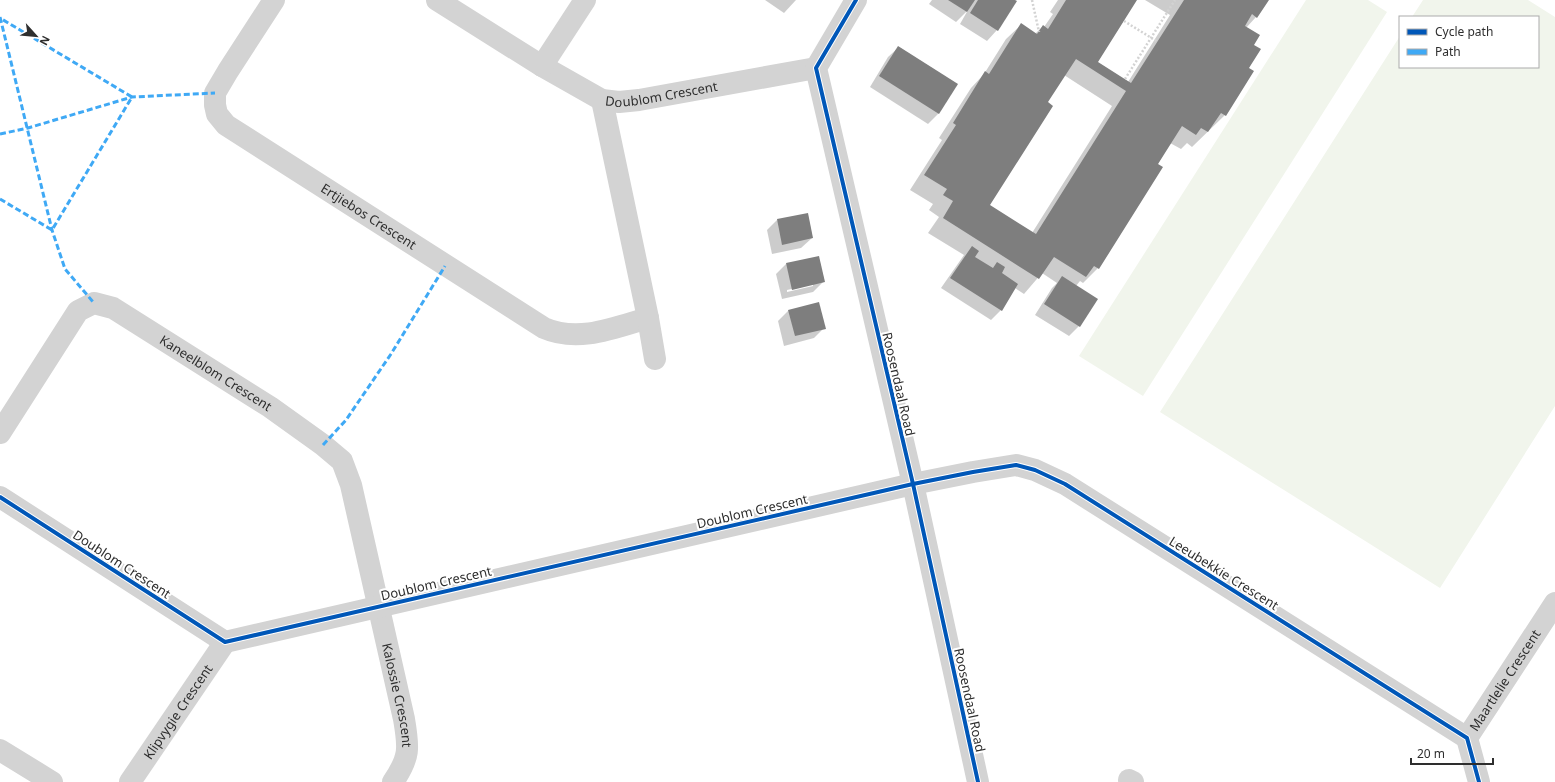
<svg xmlns="http://www.w3.org/2000/svg" width="1555" height="782" font-family="'Noto Sans',sans-serif">
  <style>
    .green { fill: #f1f5ec }
    .shadow { fill: #0003; fill-rule: evenodd }
    .building { fill: #7e7e7e; fill-rule: evenodd }
    .lines { fill: none; stroke-linecap: round; stroke-linejoin: round }
    .path { stroke: #d3d3d3; stroke-width: 2.5; stroke-dasharray: 2 2; stroke-linecap: butt }
    .minor { stroke: #d3d3d3; stroke-width: 22 }
    .quiet { stroke: #3fa9f5; stroke-width: 3; stroke-dasharray: 6 3; stroke-linecap: butt }
    .cycleway-casing { stroke: #fff; stroke-width: 6 }
    .cycleway { stroke: #0057b8; stroke-width: 4 }
    .labels { text-anchor: middle; dominant-baseline: central; stroke-width: 4; stroke-linejoin: round; paint-order: stroke }
    .street-label { font-size: 13px; fill: #2e2e2e; stroke: #fff }
  </style>
  <rect width="100%" height="100%" fill="#fff"/>
  <g class="green">
    <path d="M1306 0H1368L1387 12 1143 396 1079 356Z"/>
    <path d="M1423 0H1528L1555 17V406L1440 588 1160 412 1400 36V67H1538V17H1412Z"/>
  </g>
  <g class="shadow">
    <path d="M765 0H796L784 13Z"/>
    <path d="M932 0H1014L997 30 987 41 960 24 968 10 956 22 929 4Z"/>
    <path d="M1058 0H1136L1097 62 1128 82 1170 15 1145 0H1267L1256 17 1246 28 1252 45 1248 68 1225 115 1192 147 1187 143 1181 149 1170 143 1098 268 1083 283 1080 281 1076 286 1079 326 1069 336 1035 315 1052 288 1057 283 1042 273 1024 294 1015 288 1001 310 991 320 941 288 964 255 928 233 939 217 929 210 933 204 910 190 942 140 939 138 971 88 984 74 1006 39 1021 25 1035 34 1043 26 1044 27 1053 14 1050 12ZM1064 75 1112 106 1032 233 989 205 1046 103Z"/>
    <path d="M899 47 957 84 938 114 928 124 870 87 888 57Z"/>
    <path d="M777 220 812 238 801 248 772 254 767 230Z"/>
    <path d="M786 264 823 282 813 292 782 299 776 274ZM813 284V286L787 292V290Z"/>
    <path d="M788 311 824 328 814 338 784 346 778 321Z"/>
  </g>
  <g class="building">
    <path d="M948 0H975L967 12Z"/>
    <path d="M978 0H1015L1017 1 998 31 970 13Z"/>
    <path d="M1066 0H1137L1098 62 1131 83 1184 0H1269L1257 18 1252 14 1245 26 1260 35 1254 45 1261 49 1249 68 1254 71 1226 116 1221 113 1208 132 1201 128 1196 135 1182 126 1158 164 1163 167 1099 269 1094 266 1086 277 1054 257 1039 279 943 218 953 201 943 195 947 189 924 175 956 125 953 123 985 71 989 74 1021 23 1037 34 1043 25 1048 29ZM1076 59 1126 91 1036 234 990 205 1053 106 1048 102Z"/>
    <path d="M898 46 958 84 939 114 879 76Z"/>
    <path d="M808 213 813 238 782 245 777 219Z"/>
    <path d="M972 246 979 251 975 257 993 268 997 262 1005 267 1002 273 1018 284 1002 311 950 278Z"/>
    <path d="M819 256 825 282 792 290 786 263Z"/>
    <path d="M1062 276 1098 299 1080 327 1044 304Z"/>
    <path d="M819 302 826 329 795 336 788 310Z"/>
  </g>
  <g class="lines">
    <g class="path">
      <path d="M1032 0 1039 32"/>
      <path d="M1124 21 1158 42"/>
      <path d="M1125 79 1175 0"/>
    </g>
    <g class="minor">
      <path id="s1" d="M274 0 228 71 215 93V105L217 114 226 125 544 328C578 343 614 328 648 318"/>
      <path id="s2" d="M437 0 542 66 602 100 619 102 639 100 816 68"/>
      <path d="M856 0 816 68 913 484 978 782"/>
      <path d="M542 66 585 0"/>
      <path d="M602 100 648 318 655 359"/>
      <path id="s3" d="M0 433 78 311 94 303 113 308 270 407 323 445 342 461 351 485 404 719C409 748 410 757 393 782"/>
      <path d="M0 497 225 642 913 484 973 472 1016 465 1035 470 1065 484 1467 738 1479 782"/>
      <path id="s4" d="M1467 738 1555 603"/>
      <path d="M0 750 52 782"/>
      <path d="M1129 780 1133 782"/>
      <path id="s5" d="M130 782 225 642"/>
    </g>
    <g class="quiet">
      <path d="M0 17 52 230 65 269 94 303"/>
      <path d="M0 134 28 128 132 97 215 93"/>
      <path d="M0 199 52 230 132 97 0 18"/>
      <path d="M323 445 346 420 391 354 445 266"/>
    </g>
    <defs>
      <g id="cycleway">
        <path d="M856 0 816 68 913 484 978 782"/>
        <path d="M0 497 225 642 913 484 973 472 1016 465 1035 470 1065 484 1467 738 1479 782"/>
      </g>
    </defs>
    <use href="#cycleway" class="cycleway-casing"/>
    <use href="#cycleway" class="cycleway"/>
  </g>
  <g class="labels">
    <g class="street-label">
      <text stroke="none"><textPath href="#s2" startOffset="253">Doublom Crescent</textPath></text>
      <text stroke="none"><textPath href="#s1" startOffset="315">Ertjiebos Crescent</textPath></text>
      <text stroke="none"><textPath href="#s3" startOffset="304">Kaneelblom Crescent</textPath></text>
      <text transform="translate(899 384) rotate(77)">Roosendaal Road</text>
      <text transform="translate(752 511) rotate(-13)">Doublom Crescent</text>
      <text transform="translate(122 564) rotate(33)">Doublom Crescent</text>
      <text transform="translate(1224 573) rotate(32)">Leeubekkie Crescent</text>
      <text transform="translate(436 583) rotate(-13)">Doublom Crescent</text>
      <text stroke="none"><textPath href="#s4" startOffset="69">Maartlelie Crescent</textPath></text>
      <text stroke="none"><textPath href="#s3" startOffset="699">Kalossie Crescent</textPath></text>
      <text transform="translate(970 700) rotate(78)">Roosendaal Road</text>
      <text stroke="none"><textPath href="#s5" startOffset="85">Klipvygie Crescent</textPath></text>
    </g>
  </g>
  <rect x="1399" y="16" width="140" height="52" fill="#ffffff" stroke="#ababab"/>
  <rect x="1407" y="29" width="20" height="6" fill="#0057b8" stroke="#ababab"/>
  <text x="1435" y="36" font-size="12" fill="#2e2e2e">Cycle path</text>
  <rect x="1407" y="49" width="20" height="6" fill="#3fa9f5" stroke="#ababab"/>
  <text x="1435" y="56" font-size="12" fill="#2e2e2e">Path</text>
  <g transform="translate(36 36) rotate(117)" stroke="#ffffff" stroke-width="3" paint-order="stroke">
  <path d="M0-3L7 15L0 10L-7 15Z" fill="#2e2e2e"/>
  <text y="-6" font-size="11" font-weight="bold" text-anchor="middle" fill="#2e2e2e">N</text>
  </g>
  <path d="M1411 758v6h82v-6" fill="none" stroke="#2e2e2e" stroke-width="2"/>
  <text x="1417" y="758" font-size="12" fill="#2e2e2e" stroke="#ffffff" stroke-width="3" paint-order="stroke">20 m</text>
</svg>
